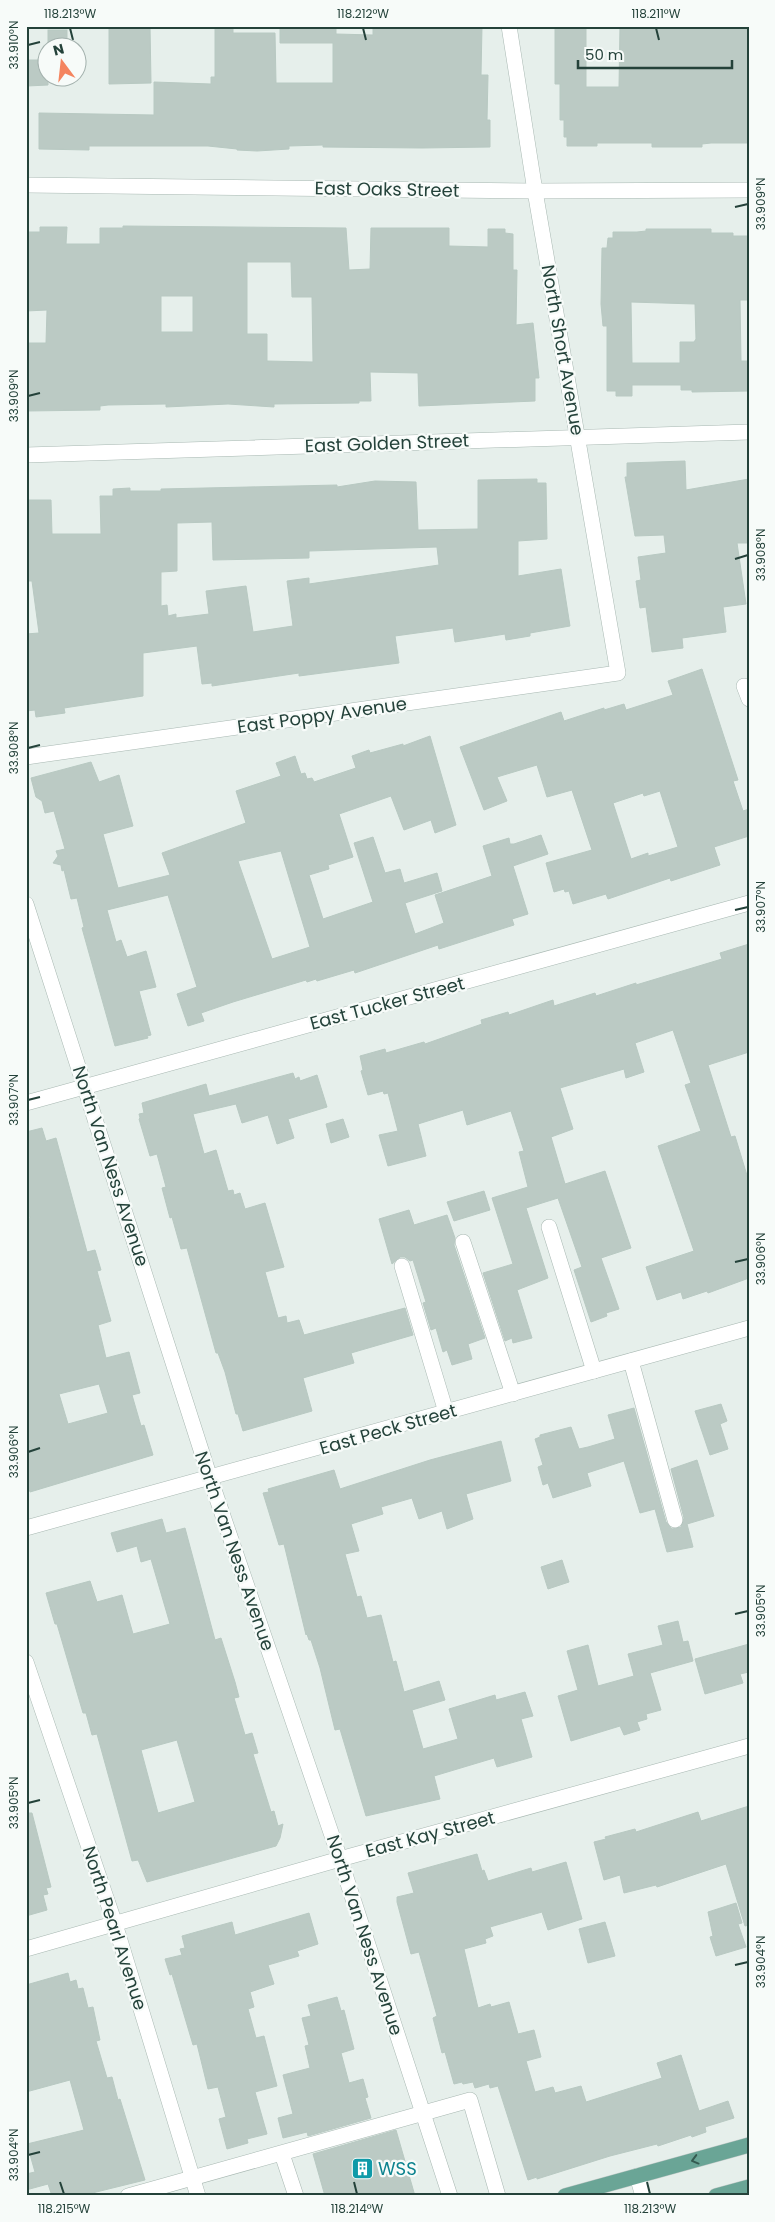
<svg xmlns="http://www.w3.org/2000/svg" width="775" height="2222" font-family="Poppins,sans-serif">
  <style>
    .building { fill: #bbcac4; stroke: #b8c9c2; fill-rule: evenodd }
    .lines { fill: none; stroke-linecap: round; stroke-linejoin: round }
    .minor-casing { stroke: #a8b8b2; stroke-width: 16 }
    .major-casing { stroke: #c2cac8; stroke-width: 16 }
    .minor { stroke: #fff; stroke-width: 15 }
    .major { stroke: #6aa596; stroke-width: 15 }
    .oneway { stroke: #365b51 }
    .ticks { fill: none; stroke: #24423a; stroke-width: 2 }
    .labels { text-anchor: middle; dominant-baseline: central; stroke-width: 4.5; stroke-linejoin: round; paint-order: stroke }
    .street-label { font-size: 18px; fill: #24423a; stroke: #f7fbf9 }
    .culture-label { font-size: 18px; fill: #0d838f; stroke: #f7fbf9; text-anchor: start }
    .neatline { fill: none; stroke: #24423a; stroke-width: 2 }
    .ticks-label { font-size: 12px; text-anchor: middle; fill: #24423a }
  </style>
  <rect width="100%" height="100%" fill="#e6efeb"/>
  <g class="building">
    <path d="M109 26H150L151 83 109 84Z"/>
    <path d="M215 26H233V33H275L276 83H333V43H280V26H336V34L373 35V26H482L481 75H488L487 120H490V147L422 148 323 147V145L289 146V149L257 151 237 150V149L208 146H89V150L39 149V113L154 115V82L211 84V77H215Z"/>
    <path d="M555 26H586V87H619L620 26H749V143H711L702 144V147H652V143H597V146H567V137H564V120H560V84H555Z"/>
    <rect x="48" y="30" width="19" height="18"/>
    <path d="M27 60H48V85L27 86Z"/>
    <path d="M123 226 346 228 349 270 370 269 371 228H449V246L488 247V229H505V233L513 234V270H517L516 325 533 323 539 378H535V401L419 406 418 373 370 372 371 401H359V403L274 404V407L228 404 166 407V404L108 405 100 406V410L26 411V343H46L47 310 26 311V232H40V227H67L66 244H100V228H123ZM247 262H291L292 297H312L313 362 267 361V334H247ZM161 296H193V332H161Z"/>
    <path d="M646 229H711V233H733V236H749V300H740L741 361H749V391L692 392V390H681V385H632V396H616V391H607V326H603L601 304 602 248H607L608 238H613V232H637L646 231ZM631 302 695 304 696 339 694 342H680V363H632Z"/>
    <path d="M685 461 686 490 749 479V543H737L746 604 723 607 726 632 682 638 683 648 652 652 646 607 640 608 636 581 641 580 638 557 666 553 664 535 635 536 625 477H627V463Z"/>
    <path d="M537 479V483H546L547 539 518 541V576L561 569 570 626 530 633V636L506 640 505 634 455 642 453 628 395 636 399 663 299 676V673L212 686V683L202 684 197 646 143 653V696L64 708 65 713 36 717 35 710 26 711V634L39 633 32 581H26V500H51L52 534H101L100 496H113V489L130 488V491H161V489L337 485V487L375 481 416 482 418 530 478 529V480ZM212 522 213 560 309 558V551L437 547 439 565 309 584V578L287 581 293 626 253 632 246 586 206 591 209 614 176 618V614L168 616 167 605 161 606V572L177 571V523Z"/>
    <path d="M702 669 738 780 733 781 743 811 749 809V836L714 847 720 865 671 881 670 878 608 899 606 894 573 904 569 891 565 892 564 889 554 892 546 863 592 850 572 790 547 797 537 765 497 777 507 801 484 810 460 747 561 712 564 721 604 708V710L624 704 626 710 673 695 668 681ZM660 791 678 847 648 856V853L631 859 613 803 643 793 644 796Z"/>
    <path d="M430 736 456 825 435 833 431 820 404 830 391 796 339 814 353 857 328 865 329 869 309 875 323 919 373 902 354 843 373 837 385 873 400 869 404 883 437 873 442 891 405 903 415 934 444 923 435 895 492 876 483 846 509 838 510 844H514L541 835 548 854 513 866 528 914 512 919 514 925 439 949 438 945 355 973 354 970 317 981 316 979 307 982 306 980 233 1002 201 1013 204 1021 188 1026 177 994 197 987 168 895 107 910 116 942 121 940 127 957 146 951 156 987 139 991 151 1035 147 1036 148 1038 115 1046 82 928 84 927 77 898 71 899 64 870 62 871 61 865 53 863 58 856 56 851 65 849 54 811 45 813 42 801 36 797 31 778 91 762 99 782 119 775 133 826 103 834 118 888 170 875 162 853 246 823 236 791 281 776 276 763 295 756 301 774 305 773 307 779 312 778 314 782 356 768 352 756 369 750 370 753 403 744V746ZM281 851 310 947 272 959 238 861Z"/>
    <path d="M749 944V1052L708 1065 731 1137 735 1136 749 1182V1278L708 1293 707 1291 683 1299 681 1292 657 1300 646 1267 694 1251 658 1146 701 1131 685 1085 691 1083 673 1030 635 1043 644 1072 626 1078 624 1069 560 1088 573 1129 551 1137 565 1184 605 1171 631 1248 601 1258 619 1309 606 1313 607 1316 591 1322 574 1270 582 1267 558 1198 526 1208 548 1278 517 1290 532 1338 513 1343 512 1338 505 1341 483 1273 513 1264 492 1198 528 1187 519 1152 524 1151 511 1111 467 1125 463 1110 418 1124 426 1156 388 1166 379 1135 398 1131 388 1093 384 1094 383 1091 368 1095 361 1071 363 1070 360 1056 385 1049 386 1053 424 1042 425 1044 482 1024 481 1020 508 1012 509 1015 553 1000 554 1006 595 993 596 996 636 983V985L722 959 720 953Z"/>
    <path d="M293 1073 295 1079 299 1077 300 1081 317 1075 327 1107 288 1119 294 1138 277 1144 268 1115 242 1123 236 1104 193 1114 204 1154 216 1150 228 1191 233 1190 234 1195 240 1193 245 1209 265 1203 284 1267 265 1272 278 1318 286 1316 287 1323 299 1320 304 1335 405 1308 413 1335 351 1353 354 1363 303 1378 312 1411 243 1431 238 1414H236L225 1372 218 1353H216L187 1248 181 1249 172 1217 170 1218 162 1188 166 1187 157 1154 150 1156 139 1119 140 1118 139 1114 144 1113 142 1103 206 1084 209 1096Z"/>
    <path d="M343 1119 349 1137 331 1143 326 1124Z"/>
    <path d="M42 1128 46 1141 56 1138 87 1252 95 1250 101 1270 97 1271 111 1321 98 1325 106 1358 129 1352 140 1393 132 1395 141 1426 144 1425 153 1455 30 1492 26 1479V1220L30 1218 26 1202V1132ZM99 1384 108 1413 68 1424 59 1394Z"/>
    <path d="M484 1191 490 1210 454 1221 447 1202Z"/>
    <path d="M409 1210 414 1225 447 1215 455 1238 454 1245 485 1338 468 1344 472 1359 452 1365 447 1350 443 1352 436 1328 431 1330 423 1303 426 1302 413 1260 410 1261 405 1257H400L392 1264 379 1219Z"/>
    <path d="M721 1404 727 1421 720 1424 728 1449 710 1455 695 1411Z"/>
    <path d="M634 1408 666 1522 672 1529 681 1527 684 1518 671 1469 697 1460 714 1516 687 1524 693 1547 667 1552 655 1509 640 1513 624 1461 587 1473 591 1486 553 1498 548 1483 543 1485 538 1467 543 1465 535 1439 540 1437V1435L571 1427 579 1449 588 1447 615 1439 608 1415Z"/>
    <path d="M501 1441 511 1481 466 1494 473 1519 447 1529 442 1511 419 1519 412 1498 381 1507 383 1514 351 1524 359 1551 345 1554 357 1597 361 1596 367 1618 381 1615 393 1662 396 1661 404 1692 439 1681 445 1700 412 1710 423 1749 458 1739 449 1709 495 1695 496 1700 525 1692 533 1716 521 1719 532 1757 497 1767 494 1758 434 1776 440 1799 366 1816 340 1729 335 1730 320 1668 311 1640H309L307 1634 306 1635 284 1544 279 1545 263 1493 269 1492 268 1489 334 1470 340 1489 430 1460Z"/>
    <path d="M162 1519 166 1533 185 1528 215 1640 221 1638 235 1682 239 1697 234 1698 245 1735 252 1733 258 1753 253 1754 271 1812 274 1811 278 1826 283 1824 280 1838 276 1846 147 1882 139 1862 138 1860 132 1861 97 1734 92 1735 86 1713H83L57 1624H55L46 1593 90 1581 97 1602 122 1595 133 1634 170 1624 151 1559 141 1562 137 1546 117 1552 111 1533ZM177 1740 195 1802 158 1813 141 1750Z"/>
    <path d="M562 1560 569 1582 548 1589 541 1567Z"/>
    <path d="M678 1621 683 1642 688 1641 693 1661 650 1673 661 1710 646 1714 647 1719 637 1722 640 1730 624 1735 620 1726 571 1741 558 1696 578 1690 567 1651 588 1645 598 1686 634 1676 628 1654 663 1645 658 1626Z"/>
    <path d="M749 1644V1672L740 1674 743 1683 705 1694 695 1659Z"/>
    <path d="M749 1806V1925L745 1926 726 1864 657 1887 656 1885 624 1893 620 1875 604 1880 594 1842 606 1839 605 1837 635 1829 636 1832 698 1812 701 1821Z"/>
    <path d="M26 1813H32L51 1887 46 1888 48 1894 43 1895 47 1910 26 1916Z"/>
    <path d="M477 1854 482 1871 484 1870 488 1881 531 1868 532 1872 566 1862 582 1919 548 1930 542 1912 490 1927 493 1936 485 1939 486 1943 464 1949 478 2008 490 2004 491 2007 509 2002 518 2034 534 2030 541 2057 526 2061 535 2092 553 2087 555 2093 581 2086 586 2102 662 2078 657 2063 681 2055 699 2111 728 2101 734 2118 705 2127 706 2132 692 2137 691 2135 658 2146 657 2144 610 2156 537 2179V2177L528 2180 498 2086 490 2088 489 2084 475 2088 473 2082 463 2084 462 2082 454 2084 445 2052 442 2053 433 2018 437 2016 419 1952 411 1954 397 1902V1897L414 1893 408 1873Z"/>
    <path d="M736 1903 742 1923 738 1924 746 1947 716 1956 710 1937 713 1936 708 1912Z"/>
    <path d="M309 1913 318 1944 297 1951 299 1956 268 1965 274 1984 250 1992 254 2007 248 2009 256 2038 264 2036 277 2086 255 2092 267 2134 247 2139 248 2143 227 2149 219 2119 226 2117 218 2087 208 2089 197 2044 193 2045 172 1974 170 1975 165 1959 182 1955 180 1949 185 1948 182 1936 232 1922 235 1935Z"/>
    <path d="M605 1922 615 1956 588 1963 579 1929Z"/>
    <path d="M68 1973 70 1982 76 1980 78 1989 83 1988 88 2008 93 2007 100 2040 96 2041 107 2078 112 2077 118 2100 120 2099 145 2180 80 2196H52L48 2184 26 2190V2174L35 2172 27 2144 84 2130 70 2080 26 2092V1985Z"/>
    <path d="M337 1997 341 2011 344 2010 354 2049 341 2053 349 2083 363 2079 368 2097 365 2098 371 2118 308 2136 307 2132 283 2138 278 2118 293 2114 283 2075 310 2068 305 2046 309 2045 302 2018 311 2016 308 2005Z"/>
    <path d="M396 2130 415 2196H325L313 2154Z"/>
  </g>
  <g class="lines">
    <defs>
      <g id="minor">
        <path d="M26 185 535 191 749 190"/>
        <path d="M26 455 749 432"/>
        <path d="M744 686 749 699"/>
        <path d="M26 757 618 673 535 191 509 26"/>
        <path d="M26 904 210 1478 340 1859 450 2196"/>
        <path d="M26 1103 749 903"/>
        <path d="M549 1227 594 1371"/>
        <path d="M463 1242 513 1394"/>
        <path d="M402 1266 446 1412"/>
        <path d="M631 1361 675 1520"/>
        <path d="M26 1528 749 1328"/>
        <path d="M26 1662 115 1924 198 2196"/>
        <path d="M26 1949 340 1859 749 1746"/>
        <path d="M282 2154 296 2196"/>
        <path d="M637 2176 643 2196"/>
        <path d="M128 2196 470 2100 498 2196"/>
      </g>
      <g id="major">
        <path d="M565 2196 749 2145"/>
        <path d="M716 2196 749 2187"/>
      </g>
    </defs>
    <use href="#minor" class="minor-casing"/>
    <use href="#major" class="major-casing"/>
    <use href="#minor" class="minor"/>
    <use href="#major" class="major"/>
  </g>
  <defs><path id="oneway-chevron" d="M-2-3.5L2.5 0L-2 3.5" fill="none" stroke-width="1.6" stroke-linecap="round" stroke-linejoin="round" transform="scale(1.25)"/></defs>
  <use class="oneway" href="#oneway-chevron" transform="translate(695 2160) rotate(165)"/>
  <path class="ticks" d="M70 28 73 40M363 28 366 40M656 28 659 40M28 45 40 42M735 207 748 204M28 396 40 393M735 559 748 555M28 748 40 745M735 910 748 907M28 1100 40 1097M735 1262 748 1259M28 1452 40 1448M735 1614 748 1611M28 1803 40 1800M735 1965 748 1962M28 2155 40 2152M60 2182 64 2194M354 2182 357 2194M647 2182 650 2194"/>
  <defs>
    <symbol id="building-square" viewBox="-11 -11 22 22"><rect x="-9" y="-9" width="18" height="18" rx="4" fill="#0f9aa8" stroke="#f7fbf9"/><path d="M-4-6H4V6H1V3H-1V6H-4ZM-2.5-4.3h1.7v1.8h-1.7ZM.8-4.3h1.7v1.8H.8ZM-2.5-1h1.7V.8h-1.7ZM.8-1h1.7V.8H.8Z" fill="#fff"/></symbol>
  </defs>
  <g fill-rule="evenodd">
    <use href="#building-square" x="350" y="2156" width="25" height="25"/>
  </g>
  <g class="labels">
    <g class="street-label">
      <text transform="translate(387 189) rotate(1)">East Oaks Street</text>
      <text transform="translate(563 350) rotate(80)">North Short Avenue</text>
      <text transform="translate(387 443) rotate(-2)">East Golden Street</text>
      <text transform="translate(322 715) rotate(-8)">East Poppy Avenue</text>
      <text transform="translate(387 1003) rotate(-15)">East Tucker Street</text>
      <text transform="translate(111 1166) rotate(72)">North Van Ness Avenue</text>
      <text transform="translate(388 1429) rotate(-16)">East Peck Street</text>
      <text transform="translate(235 1551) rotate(71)">North Van Ness Avenue</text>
      <text transform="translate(430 1834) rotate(-15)">East Kay Street</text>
      <text transform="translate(115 1928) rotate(72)">North Pearl Avenue</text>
      <text transform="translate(365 1935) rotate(72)">North Van Ness Avenue</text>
    </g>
    <g class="culture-label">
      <text x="378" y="2168">WSS</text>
    </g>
  </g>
  <rect width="775" height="2222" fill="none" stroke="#f7fbf9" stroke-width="55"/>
  <g transform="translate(62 62) rotate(345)"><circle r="24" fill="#f7fbf9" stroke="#a3b1ad"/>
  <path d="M0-4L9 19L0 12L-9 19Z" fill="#f4845f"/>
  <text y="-8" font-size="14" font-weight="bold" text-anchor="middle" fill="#24423a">N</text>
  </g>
  <path d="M578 60v8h154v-8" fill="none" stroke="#24423a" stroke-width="2.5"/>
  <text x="585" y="60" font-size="15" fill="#24423a" stroke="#f7fbf9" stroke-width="4" paint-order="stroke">50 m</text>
  <rect x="28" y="28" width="720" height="2166" class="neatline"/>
  <g class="ticks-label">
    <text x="70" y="18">118.213°W</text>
    <text x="363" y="18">118.212°W</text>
    <text x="656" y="18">118.211°W</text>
    <text transform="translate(14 45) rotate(-90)" y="4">33.910°N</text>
    <text transform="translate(761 204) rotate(-90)" y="4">33.909°N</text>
    <text transform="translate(14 396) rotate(-90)" y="4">33.909°N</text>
    <text transform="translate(761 555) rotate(-90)" y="4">33.908°N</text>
    <text transform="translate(14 748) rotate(-90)" y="4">33.908°N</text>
    <text transform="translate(761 907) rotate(-90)" y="4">33.907°N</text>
    <text transform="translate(14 1100) rotate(-90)" y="4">33.907°N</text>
    <text transform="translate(761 1259) rotate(-90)" y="4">33.906°N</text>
    <text transform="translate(14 1452) rotate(-90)" y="4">33.906°N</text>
    <text transform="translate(761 1611) rotate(-90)" y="4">33.905°N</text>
    <text transform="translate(14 1803) rotate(-90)" y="4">33.905°N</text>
    <text transform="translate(761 1962) rotate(-90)" y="4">33.904°N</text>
    <text transform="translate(14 2155) rotate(-90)" y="4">33.904°N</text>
    <text x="64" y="2213">118.215°W</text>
    <text x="357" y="2213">118.214°W</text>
    <text x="650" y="2213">118.213°W</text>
  </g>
</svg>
